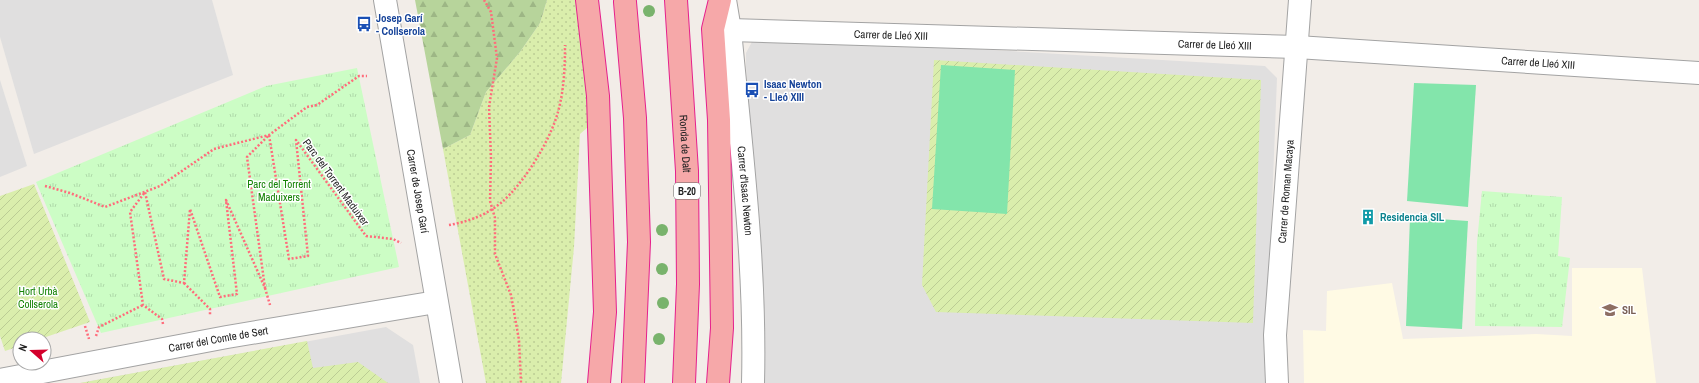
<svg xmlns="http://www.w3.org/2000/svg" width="1699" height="383" font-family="'Archivo Narrow',sans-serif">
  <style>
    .residential { fill: #e0dfdf }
    .education { fill: #fffae4 }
    .grass { fill: url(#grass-dots) }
    .forest { fill: url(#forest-firs) }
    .park { fill: url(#park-tufts) }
    .garden { fill: url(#garden-furrows) }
    .pitch { fill: #83e5ab }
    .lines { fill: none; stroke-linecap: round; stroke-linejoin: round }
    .minor-casing { stroke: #a3a3a3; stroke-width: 24 }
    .tertiary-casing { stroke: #a3a3a3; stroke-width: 24 }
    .trunk-casing { stroke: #e5208c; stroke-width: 24 }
    .path { stroke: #ff6c7b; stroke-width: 2.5; stroke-dasharray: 2 2; stroke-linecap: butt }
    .minor { stroke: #fff; stroke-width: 22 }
    .tertiary { stroke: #fff; stroke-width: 22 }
    .trunk { stroke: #f6a8a9; stroke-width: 22 }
    .tree { fill: #79b36c }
    .labels { text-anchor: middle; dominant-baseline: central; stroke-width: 3; stroke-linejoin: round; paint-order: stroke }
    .shield { fill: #fff; stroke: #646464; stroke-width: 1 }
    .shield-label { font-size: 10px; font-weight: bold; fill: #222 }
    .transit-label { font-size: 11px; font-weight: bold; fill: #164399; stroke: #fff; text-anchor: start }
    .street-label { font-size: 11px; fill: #222; stroke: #fff }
    .park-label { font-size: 11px; fill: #168407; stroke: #fff }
    .culture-label { font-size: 11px; font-weight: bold; fill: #0d838f; stroke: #fff; text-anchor: start }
    .education-label { font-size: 11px; font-weight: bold; fill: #785e54; stroke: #fff; text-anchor: start }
  </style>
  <defs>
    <pattern id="grass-dots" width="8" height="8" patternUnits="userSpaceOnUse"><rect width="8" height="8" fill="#daeeac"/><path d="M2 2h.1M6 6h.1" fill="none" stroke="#bbcc94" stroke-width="1.8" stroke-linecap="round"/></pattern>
    <pattern id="forest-firs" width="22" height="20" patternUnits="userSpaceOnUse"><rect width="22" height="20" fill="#b7d49b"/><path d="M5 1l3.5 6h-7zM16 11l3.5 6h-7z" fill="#9db685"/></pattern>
    <pattern id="park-tufts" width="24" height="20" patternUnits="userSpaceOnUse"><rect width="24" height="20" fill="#ccfdc5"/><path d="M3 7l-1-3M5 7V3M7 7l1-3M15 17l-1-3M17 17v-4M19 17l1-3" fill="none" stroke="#afd9a9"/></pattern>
    <pattern id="garden-furrows" width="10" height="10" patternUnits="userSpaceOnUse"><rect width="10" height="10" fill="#daeeac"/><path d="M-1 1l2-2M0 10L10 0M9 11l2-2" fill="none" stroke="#bbcc94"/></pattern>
  </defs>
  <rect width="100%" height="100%" fill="#f2ede8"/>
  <g class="residential">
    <path d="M0 0H212L233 75 34 154 0 37Z"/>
    <path d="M754 38 805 39 1265 66 1277 78 1266 358 1268 383H762L746 66V53Z"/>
    <path d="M0 80 27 166 0 177Z"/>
    <path d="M386 327 413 345 420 383H80Z"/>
  </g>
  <path class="education" d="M1572 268H1642L1656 383H1304L1303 330 1326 331 1327 291 1392 283 1403 339 1536 334 1572 336Z"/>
  <path class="grass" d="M547 0H579L585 29 588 127 580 134 574 247 561 383H486L443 149 470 135 486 92 520 52 540 23Z"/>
  <path class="forest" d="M415 0H547L540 23 520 52 486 92 470 135 443 149Z"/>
  <g class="park">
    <path d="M357 68 399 267 101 333 36 182 266 86Z"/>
    <path d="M1482 191 1562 197 1558 256 1570 258 1562 327 1475 326 1477 242Z"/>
  </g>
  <g class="garden">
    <path d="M934 60 1261 80 1253 323 936 312 922 285Z"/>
    <path d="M34 184 90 322 40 339H20V346L5 351 0 336V196Z"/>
    <path d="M307 341 313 368 358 362 388 383H80Z"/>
  </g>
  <g class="pitch">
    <path d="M941 65 1015 70 1007 214 932 209Z"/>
    <path d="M1414 83 1476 85 1468 207 1407 201Z"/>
    <path d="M1410 217 1468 221 1462 329 1406 326Z"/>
  </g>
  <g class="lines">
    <defs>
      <g id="minor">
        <path id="s1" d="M730 30 1297 47 1699 73"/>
        <path id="s2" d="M0 380 227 337 436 302"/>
        <path id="s3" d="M1277 383 1275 335 1300 0"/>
      </g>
      <g id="tertiary">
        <path id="s4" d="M385 0 451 383"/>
        <path id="s5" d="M725 0 730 30C741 147 756 265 753 383"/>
      </g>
      <g id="trunk">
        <path d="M587 0 598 96 605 312 599 383"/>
        <path id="s6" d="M676 0 687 171 688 284 684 383"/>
        <path d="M625 2 635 118 639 242 633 383"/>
        <path d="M718 383 722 328 719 120 713 29 720 0"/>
      </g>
    </defs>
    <use href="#minor" class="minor-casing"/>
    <use href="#tertiary" class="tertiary-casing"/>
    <use href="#trunk" class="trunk-casing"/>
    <g class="path">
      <path d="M484 0 491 12 497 58 489 107 491 158 490 201 495 218V254L511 295 519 340 521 383"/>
      <path d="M45 186 70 193 105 207 160 186 214 149 269 135 307 107 317 105 359 76H367"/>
      <path d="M449 225C467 222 487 215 502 202 524 183 550 141 558 112 564 90 565 68 565 45"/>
      <path d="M184 283 210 309V315"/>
      <path d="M265 288 270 305"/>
      <path d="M163 324 162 319 143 305 130 212 145 192 164 279 184 283 190 209 220 297 237 294 226 200 265 288 247 157 269 135 289 259 308 256 296 140 366 236 393 239 401 243"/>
      <path d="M85 326 89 339"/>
      <path d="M96 336 99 327 143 305"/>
    </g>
    <use href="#minor" class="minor"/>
    <use href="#tertiary" class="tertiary"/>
    <use href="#trunk" class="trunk"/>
  </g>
  <g class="tree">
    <circle cx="649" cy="11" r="6"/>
    <circle cx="662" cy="230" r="6"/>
    <circle cx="662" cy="269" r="6"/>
    <circle cx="663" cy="303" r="6"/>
    <circle cx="659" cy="339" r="6"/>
  </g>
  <defs>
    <symbol id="bus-bare" viewBox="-9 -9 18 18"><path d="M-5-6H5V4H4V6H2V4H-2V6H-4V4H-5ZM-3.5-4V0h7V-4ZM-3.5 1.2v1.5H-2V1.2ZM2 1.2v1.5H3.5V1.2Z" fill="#1a4fb4" stroke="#fff" stroke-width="2.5" paint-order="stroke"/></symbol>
    <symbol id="building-bare" viewBox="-9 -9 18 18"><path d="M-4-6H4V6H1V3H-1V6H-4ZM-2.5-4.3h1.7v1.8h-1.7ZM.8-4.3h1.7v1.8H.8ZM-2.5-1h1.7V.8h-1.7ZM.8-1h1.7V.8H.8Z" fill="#0f9aa8" stroke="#fff" stroke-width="2.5" paint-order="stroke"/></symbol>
    <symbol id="school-bare" viewBox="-9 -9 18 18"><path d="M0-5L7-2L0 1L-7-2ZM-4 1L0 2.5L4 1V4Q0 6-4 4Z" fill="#8d6e63" stroke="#fff" stroke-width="2.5" paint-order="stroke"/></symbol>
  </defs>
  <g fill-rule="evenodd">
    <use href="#bus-bare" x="353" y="13" width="22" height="22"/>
    <use href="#bus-bare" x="741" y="79" width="22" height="22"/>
    <use href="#building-bare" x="1357" y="206" width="22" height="22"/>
    <use href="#school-bare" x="1599" y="299" width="22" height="22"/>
  </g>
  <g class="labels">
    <rect class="shield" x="674" y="183" width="26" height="16" rx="3"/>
    <g class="shield-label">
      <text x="687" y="191">B-20</text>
    </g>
    <g class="transit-label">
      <text x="376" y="18">Josep Garí<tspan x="376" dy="13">- Collserola</tspan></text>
      <text x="764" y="84">Isaac Newton<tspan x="764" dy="13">- Lleó XIII</tspan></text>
    </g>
    <g class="street-label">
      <text stroke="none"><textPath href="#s1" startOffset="161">Carrer de Lleó XIII</textPath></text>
      <text stroke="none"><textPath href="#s1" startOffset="485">Carrer de Lleó XIII</textPath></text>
      <text stroke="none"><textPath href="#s1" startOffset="809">Carrer de Lleó XIII</textPath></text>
      <text stroke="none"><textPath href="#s6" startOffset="144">Ronda de Dalt</textPath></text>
      <text transform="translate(336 182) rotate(54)">Parc del Torrent Maduixer</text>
      <text stroke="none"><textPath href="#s5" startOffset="192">Carrer d'Isaac Newton</textPath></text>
      <text stroke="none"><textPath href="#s3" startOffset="192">Carrer de Roman Macaya</textPath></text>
      <text stroke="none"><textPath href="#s4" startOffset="194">Carrer de Josep Garí</textPath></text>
      <text stroke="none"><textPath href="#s2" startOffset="222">Carrer del Comte de Sert</textPath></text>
    </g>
    <g class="park-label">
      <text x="279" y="184">Parc del Torrent<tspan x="279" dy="13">Maduixers</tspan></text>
      <text x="38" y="291">Hort Urbà<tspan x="38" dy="13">Collserola</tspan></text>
    </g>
    <g class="culture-label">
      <text x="1380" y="217">Residencia SIL</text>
    </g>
    <g class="education-label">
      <text x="1622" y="310">SIL</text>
    </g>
  </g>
  <g transform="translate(32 351) rotate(290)"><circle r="19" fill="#ffffff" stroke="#a7a7a7"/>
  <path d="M0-3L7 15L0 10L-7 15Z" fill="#d3002b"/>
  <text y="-6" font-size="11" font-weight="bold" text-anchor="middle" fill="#222222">N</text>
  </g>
</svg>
